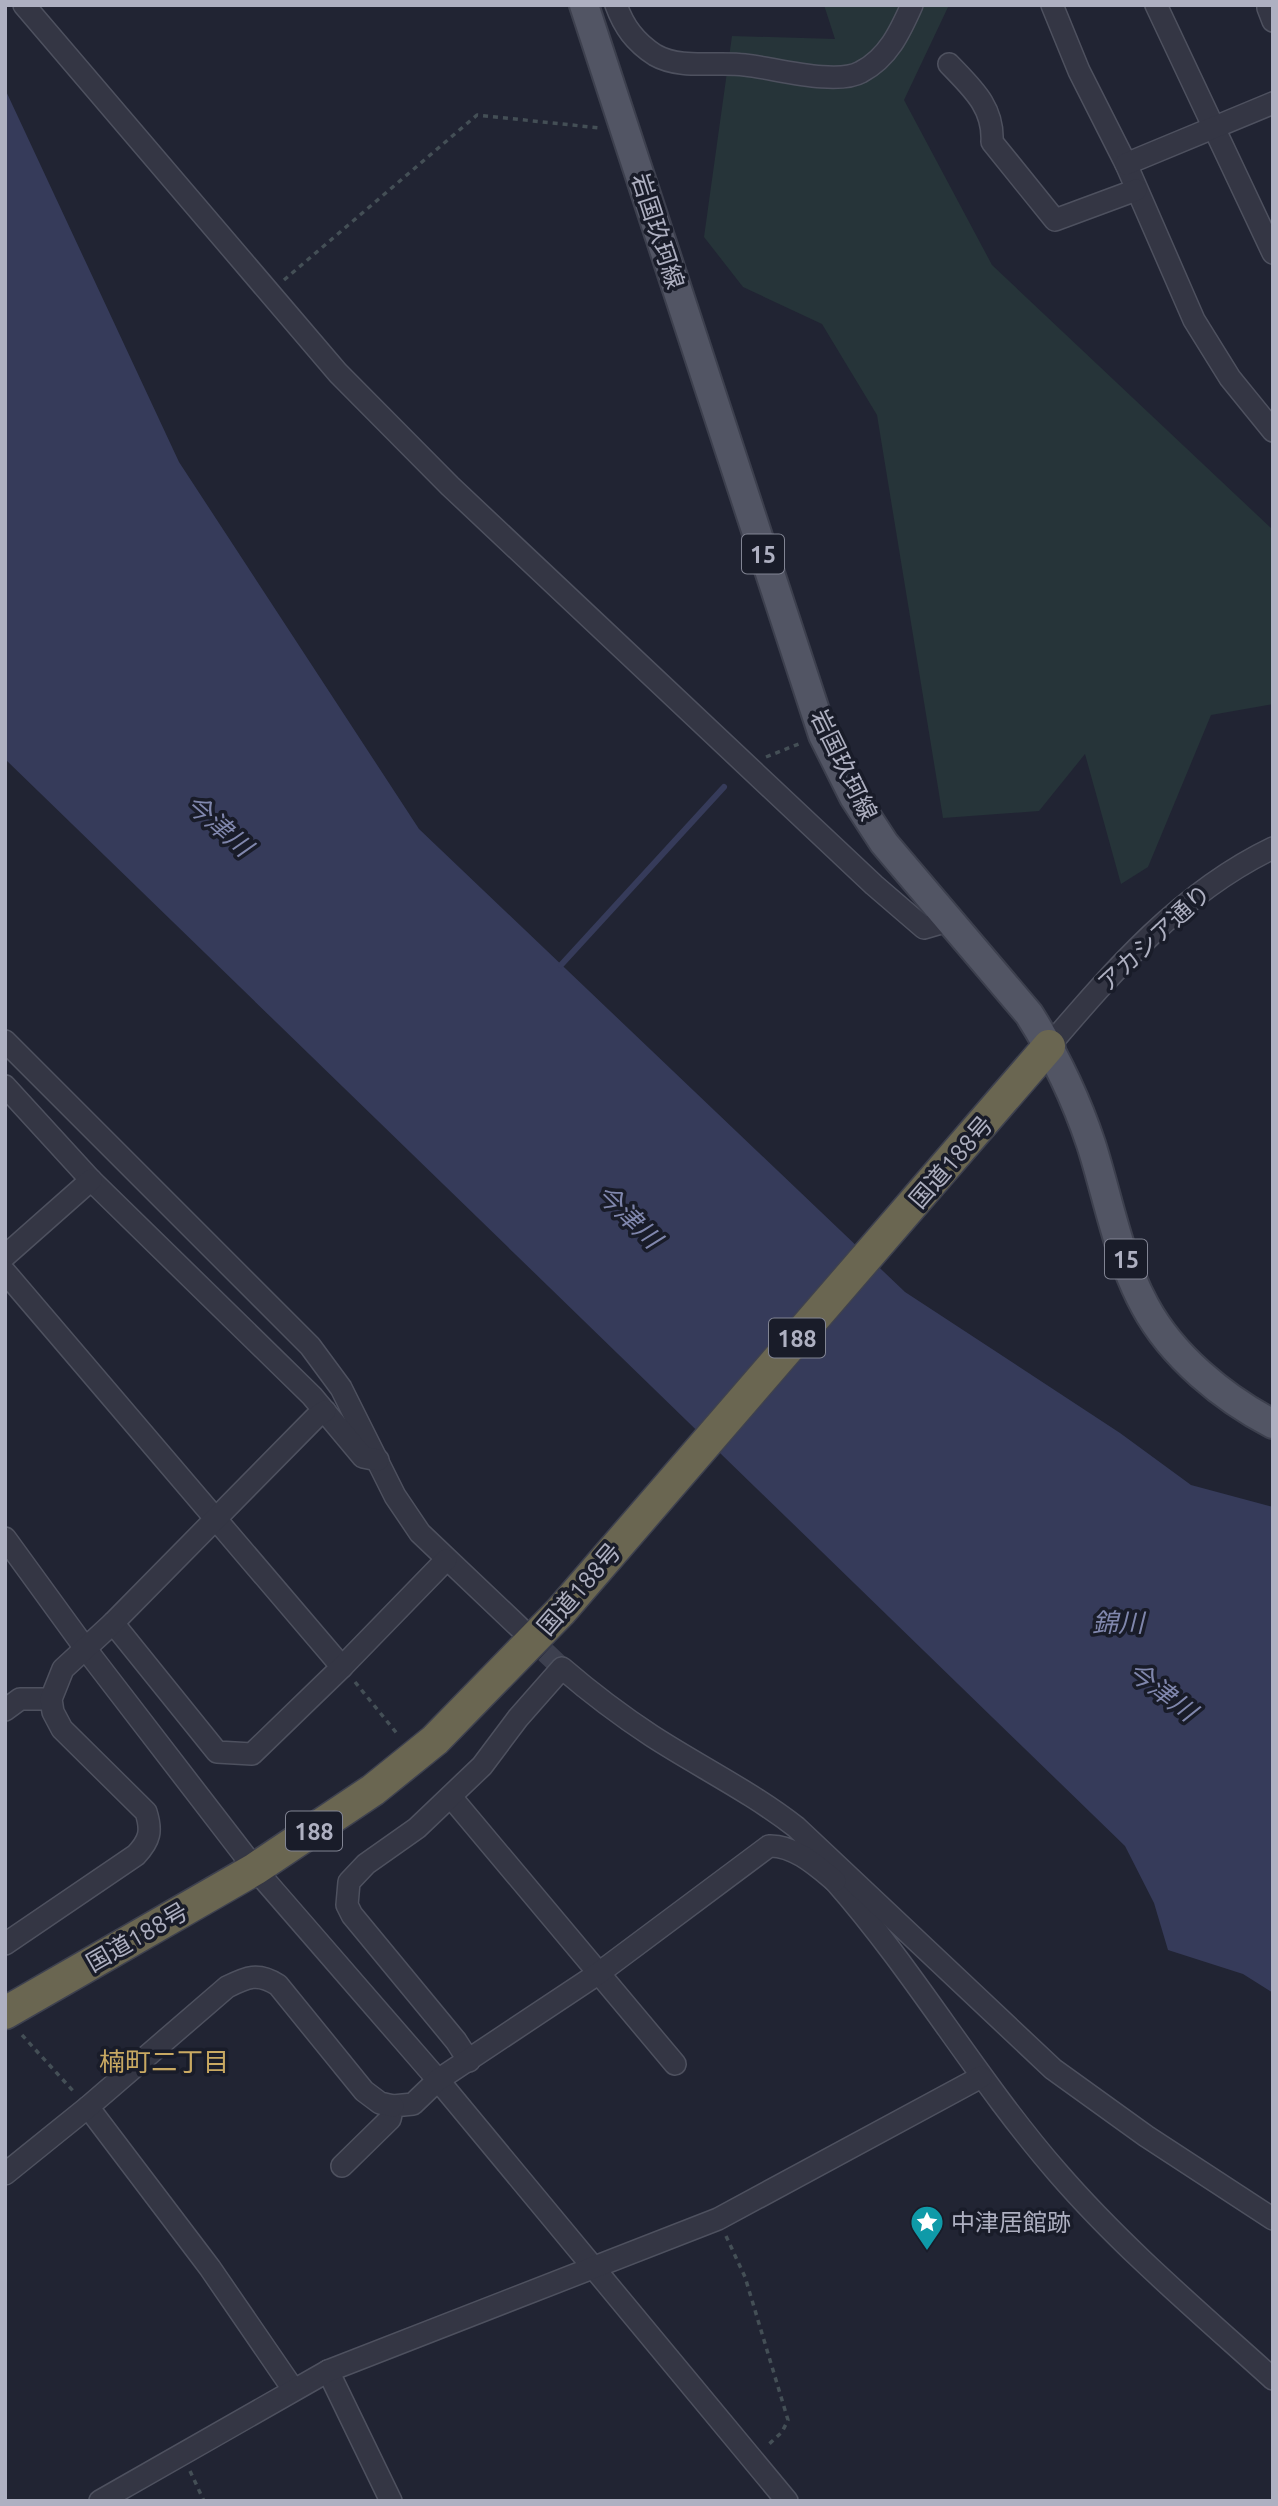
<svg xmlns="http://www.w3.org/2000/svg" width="1278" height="2506" font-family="Ubuntu,'Noto Sans JP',sans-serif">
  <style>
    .green { fill: #263439 }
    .water { fill: #363b5a }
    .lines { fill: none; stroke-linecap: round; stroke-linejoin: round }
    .stream { stroke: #363b5a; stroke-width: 6 }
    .minor-tunnel { stroke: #3d404f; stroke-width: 21; stroke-dasharray: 21 10; stroke-linecap: butt }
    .minor-casing { stroke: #4e515f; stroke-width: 24 }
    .major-casing { stroke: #3d404e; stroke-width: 32 }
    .highway-casing { stroke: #3e414f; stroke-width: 35 }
    .path { stroke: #444f56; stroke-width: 3.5; stroke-dasharray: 5 5; stroke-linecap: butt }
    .minor { stroke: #343644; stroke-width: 21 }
    .major { stroke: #525564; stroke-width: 28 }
    .highway { stroke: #6a6651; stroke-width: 32 }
    .labels { text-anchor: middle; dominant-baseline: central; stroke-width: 7; stroke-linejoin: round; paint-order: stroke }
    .shield { fill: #191c29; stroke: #818493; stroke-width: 2 }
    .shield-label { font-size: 23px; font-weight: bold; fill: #aeb0c1 }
    .street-label { font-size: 24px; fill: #aeb0c1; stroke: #191c29 }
    .poi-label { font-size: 24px; fill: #aeb0c1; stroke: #191c29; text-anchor: start }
    .water-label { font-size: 26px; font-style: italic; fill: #8087ad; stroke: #191c29 }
    .neighbourhood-label { font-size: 26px; fill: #c9a962; stroke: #191c29 }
  </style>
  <rect width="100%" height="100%" fill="#212433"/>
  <path class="green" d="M824 5H949L904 100 992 265 1273 530V704L1211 715 1148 867 1121 884 1085 754 1039 811 943 818 877 415 822 324 743 287 704 237 732 36 835 39Z"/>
  <path class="water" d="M5 89 179 462 419 829 905 1292 1120 1433 1191 1485 1273 1507V1993L1243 1974 1168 1950 1154 1903 1125 1846 5 759Z"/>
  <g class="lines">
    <path class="stream" d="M561 965 724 787"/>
    <path class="minor-tunnel" d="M523 1631 562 1668"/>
    <defs>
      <g id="minor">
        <path d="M24 5 338 373 450 486 874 885 924 928 948 921"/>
        <path d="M616 5C624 27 635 42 655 55 681 70 717 61 745 65 774 68 836 86 861 72 888 58 900 32 912 5"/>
        <path d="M1052 5 1079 71 1126 164 1194 320 1230 378 1273 431"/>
        <path d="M1156 5 1273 253"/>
        <path d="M1268 8 1273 21"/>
        <path d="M949 64C972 88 994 107 992 142L1055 220 1136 190"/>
        <path d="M1126 164 1273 103"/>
        <path d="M5 1041 310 1346 341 1388 395 1496 420 1533 519 1627"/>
        <path d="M1049 1046C1114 970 1181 892 1273 848"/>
        <path d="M5 1086 91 1180 312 1396 363 1457 378 1460"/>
        <path d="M5 1256 91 1180"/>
        <path d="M5 1272 342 1667"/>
        <path d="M5 1538 85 1648 255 1869 438 2080 787 2501"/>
        <path d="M113 1623 217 1752 252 1754 342 1667 446 1560"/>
        <path d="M5 1710 20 1699H51"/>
        <path d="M451 1797 675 2064"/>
        <path d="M838 1879 835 1881C916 1973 977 2080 1058 2173 1122 2247 1200 2313 1273 2379"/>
        <path d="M5 1944 136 1855C150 1840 152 1831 146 1812L62 1729 53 1712 51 1699 63 1669 113 1623 315 1418 325 1411"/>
        <path d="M469 2061 456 2041 352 1915 347 1905 349 1882 366 1864 417 1828 482 1766 518 1718 562 1668C591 1693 620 1715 652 1736 700 1767 751 1792 796 1827L1053 2069 1146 2136 1273 2219"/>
        <path d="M88 2107 210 2268 293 2389"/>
        <path d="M342 2166 390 2119 393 2106 413 2104 438 2080 599 1973 769 1846C794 1845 817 1866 835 1881"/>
        <path d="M5 2174 88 2107 227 1987C247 1977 258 1972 278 1985L364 2091 380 2103 393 2106"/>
        <path d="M328 2371 391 2501"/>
        <path d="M100 2501 328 2371 718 2219 981 2077"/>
      </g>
      <path id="major" d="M584 5 823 735 854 797 884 843 1029 1014C1055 1055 1076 1099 1091 1144 1108 1197 1118 1257 1145 1306 1172 1356 1223 1398 1273 1424"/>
      <path id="highway" d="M5 2013 255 1869 373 1790 435 1740 561 1611 1049 1046"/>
    </defs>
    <use href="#minor" class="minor-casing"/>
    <use href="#major" class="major-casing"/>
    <use href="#highway" class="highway-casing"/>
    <g class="path">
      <path d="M284 280 477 115 600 128"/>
      <path d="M766 757 801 743"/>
      <path d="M355 1682 399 1736"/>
      <path d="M22 2035 75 2093"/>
      <path d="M726 2236 745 2277 788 2420 782 2432 768 2445"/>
      <path d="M190 2471 204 2501"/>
    </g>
    <use href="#minor" class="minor"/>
    <use href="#major" class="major"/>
    <use href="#highway" class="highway"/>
  </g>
  <defs>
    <symbol id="sight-pin" viewBox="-11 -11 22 30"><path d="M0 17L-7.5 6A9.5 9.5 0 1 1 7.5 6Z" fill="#0f9aa8" stroke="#191c29"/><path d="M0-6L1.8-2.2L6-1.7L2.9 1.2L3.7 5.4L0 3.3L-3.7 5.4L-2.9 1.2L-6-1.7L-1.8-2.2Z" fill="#fff"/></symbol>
  </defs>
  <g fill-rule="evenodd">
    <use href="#sight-pin" x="908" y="2203" width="38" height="52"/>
  </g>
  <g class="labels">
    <g class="shield">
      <rect x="742" y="534.5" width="42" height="39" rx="5"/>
      <rect x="1105" y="1239.5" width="42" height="39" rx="5"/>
      <rect x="769" y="1318.5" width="56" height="39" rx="5"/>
      <rect x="286" y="1811.5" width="56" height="39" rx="5"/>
    </g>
    <g class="shield-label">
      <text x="763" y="554">15</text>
      <text x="1126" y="1259">15</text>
      <text x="797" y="1338">188</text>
      <text x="314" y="1831">188</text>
    </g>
    <g class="street-label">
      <text transform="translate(658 231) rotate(72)">岩国玖珂線</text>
      <text transform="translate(844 765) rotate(64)">岩国玖珂線</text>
      <text transform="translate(1154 938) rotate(-43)">アカシア通り</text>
      <text transform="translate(951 1162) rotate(-49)">国道188号</text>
      <text transform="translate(579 1589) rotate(-49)">国道188号</text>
      <text transform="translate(137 1937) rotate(-30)">国道188号</text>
    </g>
    <g class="poi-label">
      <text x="951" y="2222">中津居館跡</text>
    </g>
    <g class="water-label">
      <text transform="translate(219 825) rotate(41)">今津川</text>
      <text transform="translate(629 1216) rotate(44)">今津川</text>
      <text x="1118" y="1622">錦川</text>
      <text transform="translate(1162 1691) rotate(37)">今津川</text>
    </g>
    <g class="neighbourhood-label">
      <text x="164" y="2061">楠町二丁目</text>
    </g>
  </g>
  <rect width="1278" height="2506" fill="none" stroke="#aeb0c1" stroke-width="14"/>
</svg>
